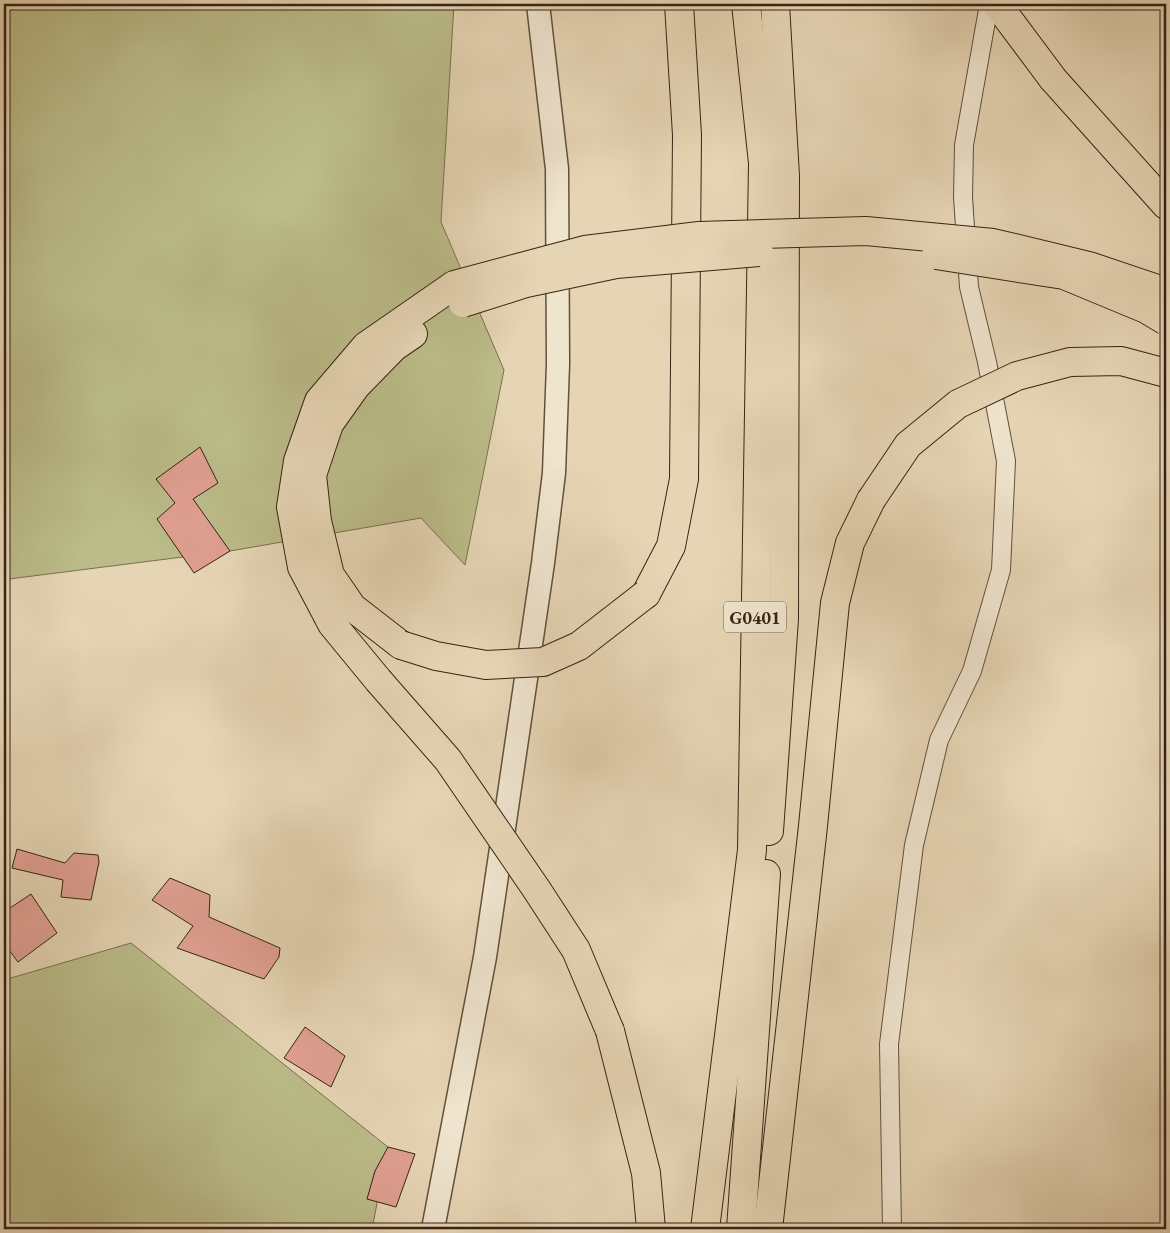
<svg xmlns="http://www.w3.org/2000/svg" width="1170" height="1233" font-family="'EB Garamond',serif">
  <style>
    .green { fill: #bbbc89; stroke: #79704e }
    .building { fill: #e0a092; stroke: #372314 }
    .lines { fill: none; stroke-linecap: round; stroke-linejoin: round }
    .minor-casing { stroke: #63503c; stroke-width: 20 }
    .tertiary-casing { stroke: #63503c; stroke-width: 25 }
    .motorway-casing { stroke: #372314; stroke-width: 30 }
    .minor { stroke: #efe4ce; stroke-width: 18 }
    .tertiary { stroke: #efe4ce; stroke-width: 22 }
    .motorway { stroke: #e6d5b4; stroke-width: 28 }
    .motorway-bridge-casing { stroke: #372314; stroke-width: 30; stroke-linecap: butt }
    .motorway-bridge { stroke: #e6d5b4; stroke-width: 28 }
    .labels { text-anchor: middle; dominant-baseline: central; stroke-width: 4; stroke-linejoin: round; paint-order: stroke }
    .shield { fill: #efe4ce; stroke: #6e5d4c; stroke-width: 1 }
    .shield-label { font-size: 18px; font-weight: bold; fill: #372314 }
  </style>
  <rect width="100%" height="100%" fill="#e6d5b4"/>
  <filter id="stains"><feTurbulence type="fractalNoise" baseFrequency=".004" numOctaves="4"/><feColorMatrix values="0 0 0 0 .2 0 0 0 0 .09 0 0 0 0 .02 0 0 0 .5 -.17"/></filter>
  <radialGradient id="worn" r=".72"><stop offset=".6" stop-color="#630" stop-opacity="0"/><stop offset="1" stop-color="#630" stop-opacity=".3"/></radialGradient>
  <g class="green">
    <path d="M4 4H454L441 222 504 370 465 565 421 518 230 551 9 579 4 584Z"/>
    <path d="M131 943 388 1147 372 1229H4V980Z"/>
  </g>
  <g class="building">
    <path d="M200 447 218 483 193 499 230 551 194 573 157 519 175 503 156 479Z"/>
    <path d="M17 849 65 863 74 853 98 855 99 862 91 900 61 897 63 880 12 868Z"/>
    <path d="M170 878 210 895 209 917 280 948 279 957 264 979 177 948 193 926 152 900Z"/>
    <path d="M31 894 57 933 18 962 9 950 4 953V912Z"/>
    <path d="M305 1027 345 1056 331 1087 284 1058Z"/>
    <path d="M388 1147 415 1154 396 1207 367 1199 375 1171Z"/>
  </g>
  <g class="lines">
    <defs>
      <path id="minor" d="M892 1229 889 1044 914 845 939 740 972 671 1001 570 1006 461 987 362 969 287 963 197 964 145 989 4"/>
      <path id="tertiary" d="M433 1229 485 957 543 563 554 473 558 364 557 169 538 4"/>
      <g id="motorway">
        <path d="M997 4 1053 79 1166 205"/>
        <path d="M646 594 671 546 684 479 687 135 679 4"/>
        <path d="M401 645 352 607 330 575 317 521 312 475 329 424 356 386 394 347 413 334"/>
        <path d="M378 680 332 624 302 567 291 507 298 461 319 401 366 346 454 285"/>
        <path d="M769 831 784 619 785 176 775 4"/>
        <path d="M610 1031 646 1173 651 1229"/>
        <path d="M705 1229 752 850 763 163 746 4"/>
        <path d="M741 1229 766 874"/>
        <path d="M768 1229 813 826 835 603 850 543 871 500"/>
      </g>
    </defs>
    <use href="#minor" class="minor-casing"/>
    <use href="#tertiary" class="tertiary-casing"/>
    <use href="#motorway" class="motorway-casing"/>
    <use href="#minor" class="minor"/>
    <use href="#tertiary" class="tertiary"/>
    <use href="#motorway" class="motorway"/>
    <defs>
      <g id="motorway-bridge">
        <path d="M936 255 1064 275 1146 309 1166 321"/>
        <path d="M454 285 585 250 699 236 866 231 993 243 1089 266 1166 292"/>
        <path d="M463 303 526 283 616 264 759 252"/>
        <path d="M871 500 908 445 958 404 1017 376 1070 362 1121 361 1166 373"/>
        <path d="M401 645 436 656 486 665 543 662 579 646 646 594"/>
        <path d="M378 680 448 760 537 890 576 950 610 1031"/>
      </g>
    </defs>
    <use href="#motorway-bridge" class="motorway-bridge-casing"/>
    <use href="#motorway-bridge" class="motorway-bridge"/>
  </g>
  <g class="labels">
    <rect class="shield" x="724" y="601.5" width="62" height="31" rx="4"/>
    <g class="shield-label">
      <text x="755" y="617">G0401</text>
    </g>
  </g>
  <rect width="1170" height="1233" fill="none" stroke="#e6d5b4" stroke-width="20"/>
  <rect x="5" y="5" width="1160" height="1223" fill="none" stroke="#372314" stroke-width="2.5"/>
  <rect x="10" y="10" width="1150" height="1213" fill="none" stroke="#372314"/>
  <rect width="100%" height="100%" filter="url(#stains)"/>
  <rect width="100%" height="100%" fill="url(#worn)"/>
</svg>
